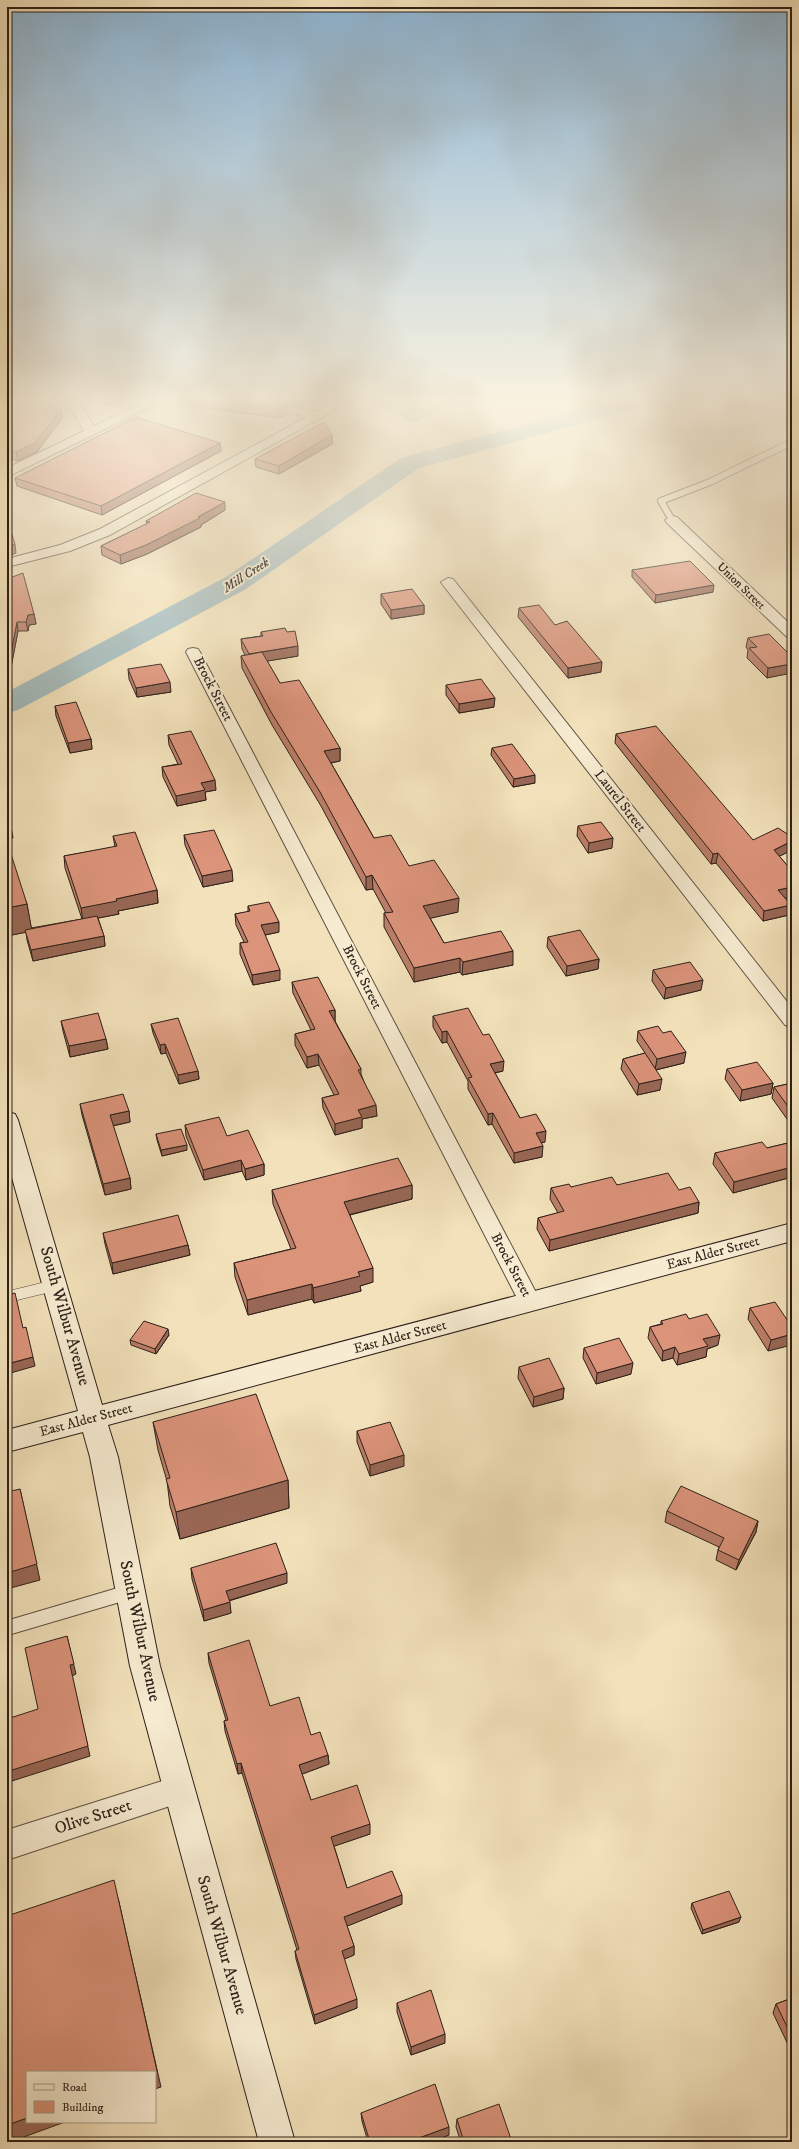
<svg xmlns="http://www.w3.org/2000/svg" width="799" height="2149" font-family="'IM FELL DW Pica',serif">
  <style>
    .green { fill: #c3c08a; stroke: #787052 }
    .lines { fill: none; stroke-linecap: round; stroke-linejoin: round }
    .river { fill: #a2babc; fill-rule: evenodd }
    .service-far2-casing { stroke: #5e5041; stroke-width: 8 }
    .service-far1-casing { stroke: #5e5041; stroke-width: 12 }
    .service-casing { stroke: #5e5041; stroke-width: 16 }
    .minor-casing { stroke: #5e5041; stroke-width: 2 }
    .secondary-casing { stroke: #2d2019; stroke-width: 2 }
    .service-far2 { stroke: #f7ecd2; stroke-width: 6 }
    .service-far1 { stroke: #f7ecd2; stroke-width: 11 }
    .service { stroke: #f7ecd2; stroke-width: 14 }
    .minor { fill: #f7ecd2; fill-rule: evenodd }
    .secondary { fill: #f7ecd2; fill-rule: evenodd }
    .wall { fill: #bc7e69; stroke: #2d2019 }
    .shaded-wall { fill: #996755; stroke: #2d2019 }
    .building { fill: #db937a; stroke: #2d2019 }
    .labels { text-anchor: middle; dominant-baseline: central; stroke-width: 4; stroke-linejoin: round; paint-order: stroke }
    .far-street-label { font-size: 12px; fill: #2d2019; stroke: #f7ecd2 }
    .far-water-label { font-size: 13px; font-style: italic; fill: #504e4a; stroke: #f7ecd2 }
    .street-label { font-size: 14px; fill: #2d2019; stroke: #f7ecd2 }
    .near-street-label { font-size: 17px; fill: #2d2019; stroke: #f7ecd2 }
  </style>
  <rect width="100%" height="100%" fill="#f2e1ba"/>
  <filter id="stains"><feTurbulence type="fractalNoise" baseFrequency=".005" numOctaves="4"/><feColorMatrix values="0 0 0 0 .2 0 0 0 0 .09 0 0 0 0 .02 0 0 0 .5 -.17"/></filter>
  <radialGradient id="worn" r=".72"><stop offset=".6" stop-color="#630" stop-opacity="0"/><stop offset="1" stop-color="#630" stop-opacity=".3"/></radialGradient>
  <path class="green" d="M368 400H455L415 421Z"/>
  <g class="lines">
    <path class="river" d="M617 400H653L650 405 419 468 246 589 18 710 7 713V692L226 577 401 458Z"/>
    <defs>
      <path id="service-far2" d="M672 520 661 501 710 482 792 442"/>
      <path id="service-far1" d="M7 1297 56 1285"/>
      <path id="service" d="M7 1628 129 1592"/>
      <g id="minor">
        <path d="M66 400H78L94 426 149 400H164L7 477V468L84 431Z"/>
        <path d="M249 400H267L316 412 339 400H353L110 535 70 551 7 567V559L60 545 100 529 307 417 251 402Z"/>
        <path d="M672 516 677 517 792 626V638L787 637 667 523 665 520Z"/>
        <path d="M448 578 453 579 792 1008V1027L785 1025 443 585 441 582Z"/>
        <path d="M193 648 198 649 200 652 541 1302 538 1308 530 1311 522 1308 519 1302 186 652 188 649Z"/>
        <path d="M178 1776 188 1780 192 1790 188 1800 7 1860V1830Z"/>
      </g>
      <path id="secondary" d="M7 1112 15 1114 18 1120 102 1405 792 1223V1241L108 1425 118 1457 160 1666 295 2142H259L130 1666 90 1457 83 1432 7 1452V1430L78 1411 7 1160Z"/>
    </defs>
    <use href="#service-far2" class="service-far2-casing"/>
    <use href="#service-far1" class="service-far1-casing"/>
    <use href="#service" class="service-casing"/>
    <use href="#minor" class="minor-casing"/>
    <use href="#secondary" class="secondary-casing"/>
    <use href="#service-far2" class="service-far2"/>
    <use href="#service-far1" class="service-far1"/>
    <use href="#service" class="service"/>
    <use href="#minor" class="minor"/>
    <use href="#secondary" class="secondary"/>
  </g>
  <g class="wall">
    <path d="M7 400 61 409 62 418 37 452 18 461 7 458Z"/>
    <path d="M98 400H142L102 406Z"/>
    <path d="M177 400H267L288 413 280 418 177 404Z"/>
    <path d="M272 400H322L312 405 306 403 300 407Z"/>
    <path d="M332 435V444L279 474 256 467 255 459Z"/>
    <path d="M220 443 221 451 102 515 17 486 15 478Z"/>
    <path d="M225 510 201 525V527L147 554 121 564 102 555 101 546 147 524 146 521Z"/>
    <path d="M632 570 713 592 655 603 632 577Z"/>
    <path d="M7 579 34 614 36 624 29 625 28 631H18L11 667H7Z"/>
    <path d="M791 587H792V599L789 597Z"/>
    <path d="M381 594 424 605V614L391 619 381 604Z"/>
    <path d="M519 608 555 625 601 672 568 678 518 617Z"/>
    <path d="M261 632 298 656 267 661 280 683 340 748V761L331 763 374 838 409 866 458 912 430 918 444 943 513 965 462 975 460 972 414 982 384 927V913H386L373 889 366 890 321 806 272 725 242 668 241 656 245 655 242 649 241 639 261 636Z"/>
    <path d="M748 638 792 657 767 678 747 658 748 650 746 647Z"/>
    <path d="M128 669 171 692 137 697 129 679Z"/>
    <path d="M446 685 494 707 459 713 446 695Z"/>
    <path d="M55 706 91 739 92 749 70 753 56 716Z"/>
    <path d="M616 734 753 840 792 850 779 856 792 871V897L785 898 791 905 789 915 763 921 716 863 711 864 615 743Z"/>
    <path d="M168 735 216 790 205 792 206 800 177 806 163 777 162 767 178 764 169 745Z"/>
    <path d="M492 748 535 783 513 787 491 755Z"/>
    <path d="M578 826 612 848 588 853 577 836Z"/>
    <path d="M184 835 233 881 203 887 185 845Z"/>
    <path d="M113 836 157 890 158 903 118 911 119 914 98 918 104 936 105 946 33 961 27 940 26 932 7 936V852L27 904 31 928 82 919 65 868 64 856 115 847Z"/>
    <path d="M248 906 279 932 265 935 280 980 253 985 240 954V943L244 942 236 925 235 914 248 912Z"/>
    <path d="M548 937 599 959 598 969 566 976 547 947Z"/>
    <path d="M653 970 701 990 664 999 652 981Z"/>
    <path d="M292 982 335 1010V1021L361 1069V1074L377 1116 362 1119V1128L335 1135 323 1108 322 1098 334 1095 319 1065 307 1068 295 1045V1034L311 1030 293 993Z"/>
    <path d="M433 1016 503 1071 495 1073 520 1118 545 1142 541 1143 542 1157 514 1163 492 1124 488 1125 468 1089V1081L447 1042 442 1043 433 1027Z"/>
    <path d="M61 1021 106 1039 108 1049 70 1057 63 1031Z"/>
    <path d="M151 1024 198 1071 199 1079 179 1084 166 1053 161 1054 153 1033Z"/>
    <path d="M638 1031 684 1063 656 1070 660 1090 637 1095 621 1069 623 1059 645 1053 637 1041Z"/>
    <path d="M727 1069 773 1083 771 1094 740 1101 725 1079Z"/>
    <path d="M792 1083V1126L772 1098 774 1087Z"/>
    <path d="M80 1104 129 1111 130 1122 113 1126 130 1178 131 1189 105 1195 82 1115Z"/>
    <path d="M185 1125 227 1136 264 1164V1175L246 1180 242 1171 204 1180 186 1136Z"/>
    <path d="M156 1134 187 1150 162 1156 157 1140Z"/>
    <path d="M792 1142V1177L733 1193 713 1164 715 1153 767 1148Z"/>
    <path d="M412 1185V1199L350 1215 373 1282 360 1286 361 1291 314 1303 312 1299 248 1315 235 1277 234 1263 291 1249 273 1204 272 1190Z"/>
    <path d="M617 1185 699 1202 698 1213 549 1251 537 1229 538 1218 558 1213 550 1199 551 1188Z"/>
    <path d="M103 1233 188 1245 190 1255 113 1274 105 1244Z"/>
    <path d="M750 1308 792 1327 768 1351 748 1319Z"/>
    <path d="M689 1319 718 1345 707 1349 706 1357 677 1365 673 1358 662 1361 648 1338 650 1327 661 1324V1321Z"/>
    <path d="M169 1335 156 1354 131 1345 130 1340Z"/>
    <path d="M584 1348 631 1374 596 1384 583 1358Z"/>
    <path d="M519 1367 564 1388 563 1399 533 1407 518 1378Z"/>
    <path d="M153 1422 288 1480 289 1508 180 1539 170 1506 167 1481 158 1450Z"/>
    <path d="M357 1431 404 1466 370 1476 357 1442Z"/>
    <path d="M667 1511 758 1521 756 1532 736 1570 716 1560 718 1550 719 1547 665 1522Z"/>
    <path d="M191 1568 287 1583 229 1601 231 1613 204 1621 192 1579Z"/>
    <path d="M208 1653 270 1706 311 1735 328 1755 329 1764 302 1774 311 1800 370 1834 334 1846 347 1888 402 1904 347 1926 354 1946V1955L344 1959 357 2008 315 2024 296 1959 295 1951 297 1950 242 1773 238 1774 225 1731 224 1721 226 1720 209 1663Z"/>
    <path d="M692 1903 739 1922 702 1934 691 1908Z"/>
    <path d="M792 1998V2053L773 2013 776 2004Z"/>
    <path d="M397 2003 445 2043 411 2055 397 2012Z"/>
    <path d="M361 2113 449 2135 431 2142H368L362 2121Z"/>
    <path d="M457 2119 512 2142H461L456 2127Z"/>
  </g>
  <g class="shaded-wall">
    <path d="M101 400H142L102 406Z"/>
    <path d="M300 400H306V403L300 407Z"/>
    <path d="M312 400H322L312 405Z"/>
    <path d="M287 405 288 413 280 418V409Z"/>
    <path d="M61 409 62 418 37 452 18 461 16 452Z"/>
    <path d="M332 435V444L279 474V466Z"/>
    <path d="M220 443 221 451 102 515 101 506Z"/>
    <path d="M225 502V510L201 525V527L147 554 121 564 120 555 198 517Z"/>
    <path d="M15 544 16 553 7 557V547Z"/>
    <path d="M714 585 713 592 655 603 656 595Z"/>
    <path d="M424 605V614L391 619V610Z"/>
    <path d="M34 614 36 624 29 625 28 631 26 622 28 615Z"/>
    <path d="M17 622 18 631 11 667 10 658Z"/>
    <path d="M298 646V656L250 664V654Z"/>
    <path d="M602 662 601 672 568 678V668Z"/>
    <path d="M792 664V673L767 678 768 668Z"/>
    <path d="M170 682 171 692 137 697 136 688Z"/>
    <path d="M495 698 494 707 459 713V704Z"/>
    <path d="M91 739 92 749 70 753 68 743Z"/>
    <path d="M340 748V761L324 764V751Z"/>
    <path d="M535 775V783L513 787 514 779Z"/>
    <path d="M215 780 216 790 205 792 206 800 177 806 176 796 201 783Z"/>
    <path d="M10 821 13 838 7 839V822Z"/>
    <path d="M613 838 612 848 588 853 589 843Z"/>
    <path d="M792 841V850L772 860 774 850Z"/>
    <path d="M718 853 716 863 711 864 713 854Z"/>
    <path d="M232 870 233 881 203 887 202 876Z"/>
    <path d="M372 875 373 889 366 890V877Z"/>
    <path d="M792 887V897L776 900 778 890Z"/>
    <path d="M157 890 158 903 118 911 119 914 83 921 81 908 116 899Z"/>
    <path d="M459 898 458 912 423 920V906Z"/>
    <path d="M27 904 32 931 7 936V908Z"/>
    <path d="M791 905 789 915 763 921 764 911Z"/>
    <path d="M279 922V932L261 936V925Z"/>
    <path d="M104 936 105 946 33 961 31 950Z"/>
    <path d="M513 951V965L462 975 463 962Z"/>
    <path d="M460 958V972L414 982V968Z"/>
    <path d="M599 959 598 969 566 976 567 966Z"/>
    <path d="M280 970V980L253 985 252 975Z"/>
    <path d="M703 980 701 990 664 999 666 988Z"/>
    <path d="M335 1010V1021L330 1022 329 1011Z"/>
    <path d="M447 1031V1042L442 1043V1032Z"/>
    <path d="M106 1039 108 1049 70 1057 69 1046Z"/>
    <path d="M165 1044 166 1053 161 1054 160 1045Z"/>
    <path d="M686 1052 684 1063 655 1070 657 1059Z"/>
    <path d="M318 1054 319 1065 307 1068V1057Z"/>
    <path d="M504 1061 503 1071 489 1074 490 1064Z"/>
    <path d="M198 1071 199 1079 179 1084 178 1075Z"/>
    <path d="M662 1079 660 1090 637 1095 639 1084Z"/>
    <path d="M773 1083 771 1094 740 1101 742 1090Z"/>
    <path d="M376 1105 377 1116 362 1119V1128L335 1135V1124L358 1110Z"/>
    <path d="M129 1111 130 1122 111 1126 110 1115Z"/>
    <path d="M493 1113 492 1124 488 1125V1114Z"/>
    <path d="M546 1131 545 1142 535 1144 536 1133Z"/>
    <path d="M187 1145V1150L162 1156 161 1150Z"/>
    <path d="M543 1146 542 1157 514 1163V1153Z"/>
    <path d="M241 1160 242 1171 204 1180 203 1170Z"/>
    <path d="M264 1164V1175L246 1180 245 1169Z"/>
    <path d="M792 1167V1177L733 1193 734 1182Z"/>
    <path d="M130 1178 131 1189 105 1195 103 1184Z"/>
    <path d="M412 1185V1199L344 1216V1202Z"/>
    <path d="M699 1202 698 1213 549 1251 550 1240Z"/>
    <path d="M188 1245 190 1255 113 1274 112 1263Z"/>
    <path d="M373 1268V1282L360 1286 361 1291 314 1303 313 1288 358 1272Z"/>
    <path d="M312 1284V1299L248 1315 247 1300Z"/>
    <path d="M168 1329 169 1335 156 1354 155 1349Z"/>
    <path d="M792 1334V1345L768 1351 771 1340Z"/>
    <path d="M720 1335 718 1345 707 1349 706 1357 677 1365 679 1354 703 1339Z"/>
    <path d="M675 1347 673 1358 662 1361 663 1351Z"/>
    <path d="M33 1357 35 1366 7 1374V1364Z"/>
    <path d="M633 1363 631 1374 596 1384 597 1373Z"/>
    <path d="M564 1388 563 1399 533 1407 534 1397Z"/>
    <path d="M404 1455V1466L370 1476V1465Z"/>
    <path d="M288 1480 289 1508 180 1539 176 1512Z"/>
    <path d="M20 1489 40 1580 7 1589V1573Z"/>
    <path d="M758 1521 756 1532 736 1570 739 1560Z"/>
    <path d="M287 1573V1583L227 1601 226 1591Z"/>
    <path d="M230 1602 231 1613 204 1621 203 1610Z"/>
    <path d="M67 1636 76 1674 72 1676 90 1756 12 1781 9 1771 70 1665Z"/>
    <path d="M328 1755 329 1764 300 1775 299 1765Z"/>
    <path d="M241 1763 242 1773 238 1774 237 1764Z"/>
    <path d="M370 1824V1834L332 1847 331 1837Z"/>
    <path d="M402 1895V1904L345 1927 344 1917Z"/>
    <path d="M118 1898 161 2087 155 2089V2072Z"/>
    <path d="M741 1917 739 1922 702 1934 703 1930Z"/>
    <path d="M354 1946V1955L342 1960V1951Z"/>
    <path d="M357 1999V2008L315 2024 314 2015Z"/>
    <path d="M445 2034V2043L411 2055V2047Z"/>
    <path d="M27 2118V2122H65L10 2142H7V2125Z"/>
    <path d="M449 2127V2135L431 2142H416V2139Z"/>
  </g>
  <g class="building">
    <path d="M7 400H55L61 409 35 443 16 452 7 449Z"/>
    <path d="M205 400H267L287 405 280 409Z"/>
    <path d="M136 417 220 443 101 506 15 478Z"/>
    <path d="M324 422 332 435 279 466 255 459Z"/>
    <path d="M196 493 225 502 198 517 200 518 146 545 120 555 101 546 150 522 146 521Z"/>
    <path d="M10 528 15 544 7 547V529Z"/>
    <path d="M690 561 714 585 656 595 632 570Z"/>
    <path d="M23 573 34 614 28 615 26 622H17L10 658H7V579Z"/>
    <path d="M412 589 424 605 391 610 381 594Z"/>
    <path d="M539 605 555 625 567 621 602 662 568 668 519 608Z"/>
    <path d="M285 628 287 632 295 631 298 646 249 654 241 639 263 636 261 632Z"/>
    <path d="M769 634 792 657V664L768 668 749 648 757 647 748 638Z"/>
    <path d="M262 652 280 683 299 680 340 748 324 751 374 838 391 835 409 866 434 860 459 898 423 906 444 943 501 931 513 951 463 962 460 958 414 968 384 913 393 912 372 875 366 877 320 792 271 712 241 656Z"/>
    <path d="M161 664 170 682 136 688 128 669Z"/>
    <path d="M481 679 495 698 459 704 446 685Z"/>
    <path d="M76 702 91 739 68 743 55 706Z"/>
    <path d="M656 726 753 840 778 828 792 837V841L774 850 792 871V887L778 890 791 905 764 911 718 853 713 854 616 734Z"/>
    <path d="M191 731 215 780 201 783 205 790 176 796 162 767 182 764 168 735Z"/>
    <path d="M512 744 535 775 514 779 492 748Z"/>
    <path d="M7 811 10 821 7 822Z"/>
    <path d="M601 822 613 838 589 843 578 826Z"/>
    <path d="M214 830 232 870 202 876 184 835Z"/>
    <path d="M135 832 157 890 116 899 117 901 81 908 64 856 117 846 113 836Z"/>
    <path d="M10 851 27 904 7 908V852Z"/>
    <path d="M269 902 279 922 261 925 280 970 252 975 240 943 248 942 235 914 250 911 248 906Z"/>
    <path d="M97 916 104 936 31 950 25 930Z"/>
    <path d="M580 930 599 959 567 966 548 937Z"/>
    <path d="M690 962 703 980 666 988 653 970Z"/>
    <path d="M318 977 335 1010 329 1011 361 1069 358 1070 376 1105 358 1110 362 1117 335 1124 322 1098 339 1094 318 1054 307 1057 295 1034 315 1029 292 982Z"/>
    <path d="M468 1008 483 1035 489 1034 504 1061 490 1064 520 1118 536 1114 546 1131 536 1133 543 1146 514 1153 493 1113 488 1114 468 1078 472 1077 447 1031 442 1032 433 1016Z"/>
    <path d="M98 1013 106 1039 69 1046 61 1021Z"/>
    <path d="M178 1018 198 1071 178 1075 165 1044 160 1045 151 1024Z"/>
    <path d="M658 1026 663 1033 671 1031 686 1052 657 1059 638 1031Z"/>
    <path d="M645 1053 662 1079 639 1084 623 1059Z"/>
    <path d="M757 1062 773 1083 742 1090 727 1069Z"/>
    <path d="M792 1083V1112L774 1087Z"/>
    <path d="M123 1094 129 1111 110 1115 130 1178 103 1184 80 1104Z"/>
    <path d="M219 1117 227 1136 248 1130 264 1164 245 1169 241 1160 203 1170 185 1125Z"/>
    <path d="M181 1129 187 1145 161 1150 156 1134Z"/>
    <path d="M762 1142 767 1148 792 1142V1167L734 1182 715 1153Z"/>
    <path d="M398 1158 412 1185 344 1202 373 1268 358 1272 360 1276 313 1288 312 1284 247 1300 234 1263 296 1248 272 1190Z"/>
    <path d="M668 1173 679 1190 690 1187 699 1202 550 1240 538 1218 564 1211 551 1188 569 1184 571 1187 612 1177 617 1185Z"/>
    <path d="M178 1215 188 1245 112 1263 103 1233Z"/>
    <path d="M15 1293 23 1328 26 1327 33 1357 7 1364V1295Z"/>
    <path d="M775 1302 792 1327V1334L771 1340 750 1308Z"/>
    <path d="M686 1314 689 1319 707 1314 720 1335 703 1339 708 1346 679 1354 675 1347 663 1351 650 1327 663 1324 661 1321Z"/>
    <path d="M144 1321 168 1329 155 1349 130 1340Z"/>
    <path d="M619 1338 633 1363 597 1373 584 1348Z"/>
    <path d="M549 1358 564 1388 534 1397 519 1367Z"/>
    <path d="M256 1394 288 1480 176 1512 166 1479 170 1478 153 1422Z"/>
    <path d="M390 1422 404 1455 370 1465 357 1431Z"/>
    <path d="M681 1486 758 1521 739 1560 718 1550 724 1538 667 1511Z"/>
    <path d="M20 1489 37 1564 7 1573V1492Z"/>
    <path d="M276 1543 287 1573 226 1591 230 1602 203 1610 191 1568Z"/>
    <path d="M67 1636 74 1664 70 1665 88 1746 9 1771 7 1762V1719L38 1709 25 1648Z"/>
    <path d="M249 1640 270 1706 299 1697 311 1735 320 1732 328 1755 299 1765 311 1800 357 1785 370 1824 331 1837 347 1888 392 1871 402 1895 344 1917 354 1946 342 1951 357 1999 314 2015 295 1951 299 1949 241 1763 237 1764 224 1721 228 1720 208 1653Z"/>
    <path d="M114 1880 157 2071 154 2072H27V2118L7 2125V1916Z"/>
    <path d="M729 1891 741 1917 703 1930 692 1903Z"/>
    <path d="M431 1990 445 2034 411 2047 397 2003Z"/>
    <path d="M792 1998V2037L776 2004Z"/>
    <path d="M435 2084 449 2127 416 2139 417 2142H370L361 2113Z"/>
    <path d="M499 2104 512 2142H464L457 2119Z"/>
  </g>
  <linearGradient id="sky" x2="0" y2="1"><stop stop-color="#8cb6d6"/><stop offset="0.57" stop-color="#f9f2e0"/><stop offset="1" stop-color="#f9f2e0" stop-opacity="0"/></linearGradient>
  <rect width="799" height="701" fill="url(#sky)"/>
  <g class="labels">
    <g class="far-street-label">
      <text transform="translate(741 586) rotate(44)">Union Street</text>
    </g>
    <g class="far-water-label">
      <text transform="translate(246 575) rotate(-33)">Mill Creek</text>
    </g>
    <g class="street-label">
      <text transform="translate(213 689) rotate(63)">Brock Street</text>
      <text transform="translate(620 801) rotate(52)">Laurel Street</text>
      <text transform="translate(362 977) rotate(63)">Brock Street</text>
      <text transform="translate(713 1253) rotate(-15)">East Alder Street</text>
      <text transform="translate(511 1265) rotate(62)">Brock Street</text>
      <text transform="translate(400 1337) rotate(-15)">East Alder Street</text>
      <text transform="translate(86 1420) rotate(-15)">East Alder Street</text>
    </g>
    <g class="near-street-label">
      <text transform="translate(65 1316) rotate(74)">South Wilbur Avenue</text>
      <text transform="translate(140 1631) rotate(78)">South Wilbur Avenue</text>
      <text transform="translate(93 1817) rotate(-18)">Olive Street</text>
      <text transform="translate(222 1945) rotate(74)">South Wilbur Avenue</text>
    </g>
  </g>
  <rect width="799" height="2149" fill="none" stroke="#f2e1ba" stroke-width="24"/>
  <rect x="8" y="8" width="783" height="2133" fill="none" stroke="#2d2019" stroke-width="2"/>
  <rect x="12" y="12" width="775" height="2125" fill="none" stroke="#2d2019"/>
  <rect x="26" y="2071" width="130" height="52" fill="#f7ecd2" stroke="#a69a88"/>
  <rect x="34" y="2084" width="20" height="6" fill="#f7ecd2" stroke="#a69a88"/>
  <text x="62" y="2091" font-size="12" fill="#2d2019">Road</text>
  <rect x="34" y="2101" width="20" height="12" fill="#db937a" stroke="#a69a88"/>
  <text x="62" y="2111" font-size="12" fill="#2d2019">Building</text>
  <rect width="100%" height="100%" filter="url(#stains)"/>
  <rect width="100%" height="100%" fill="url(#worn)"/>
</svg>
